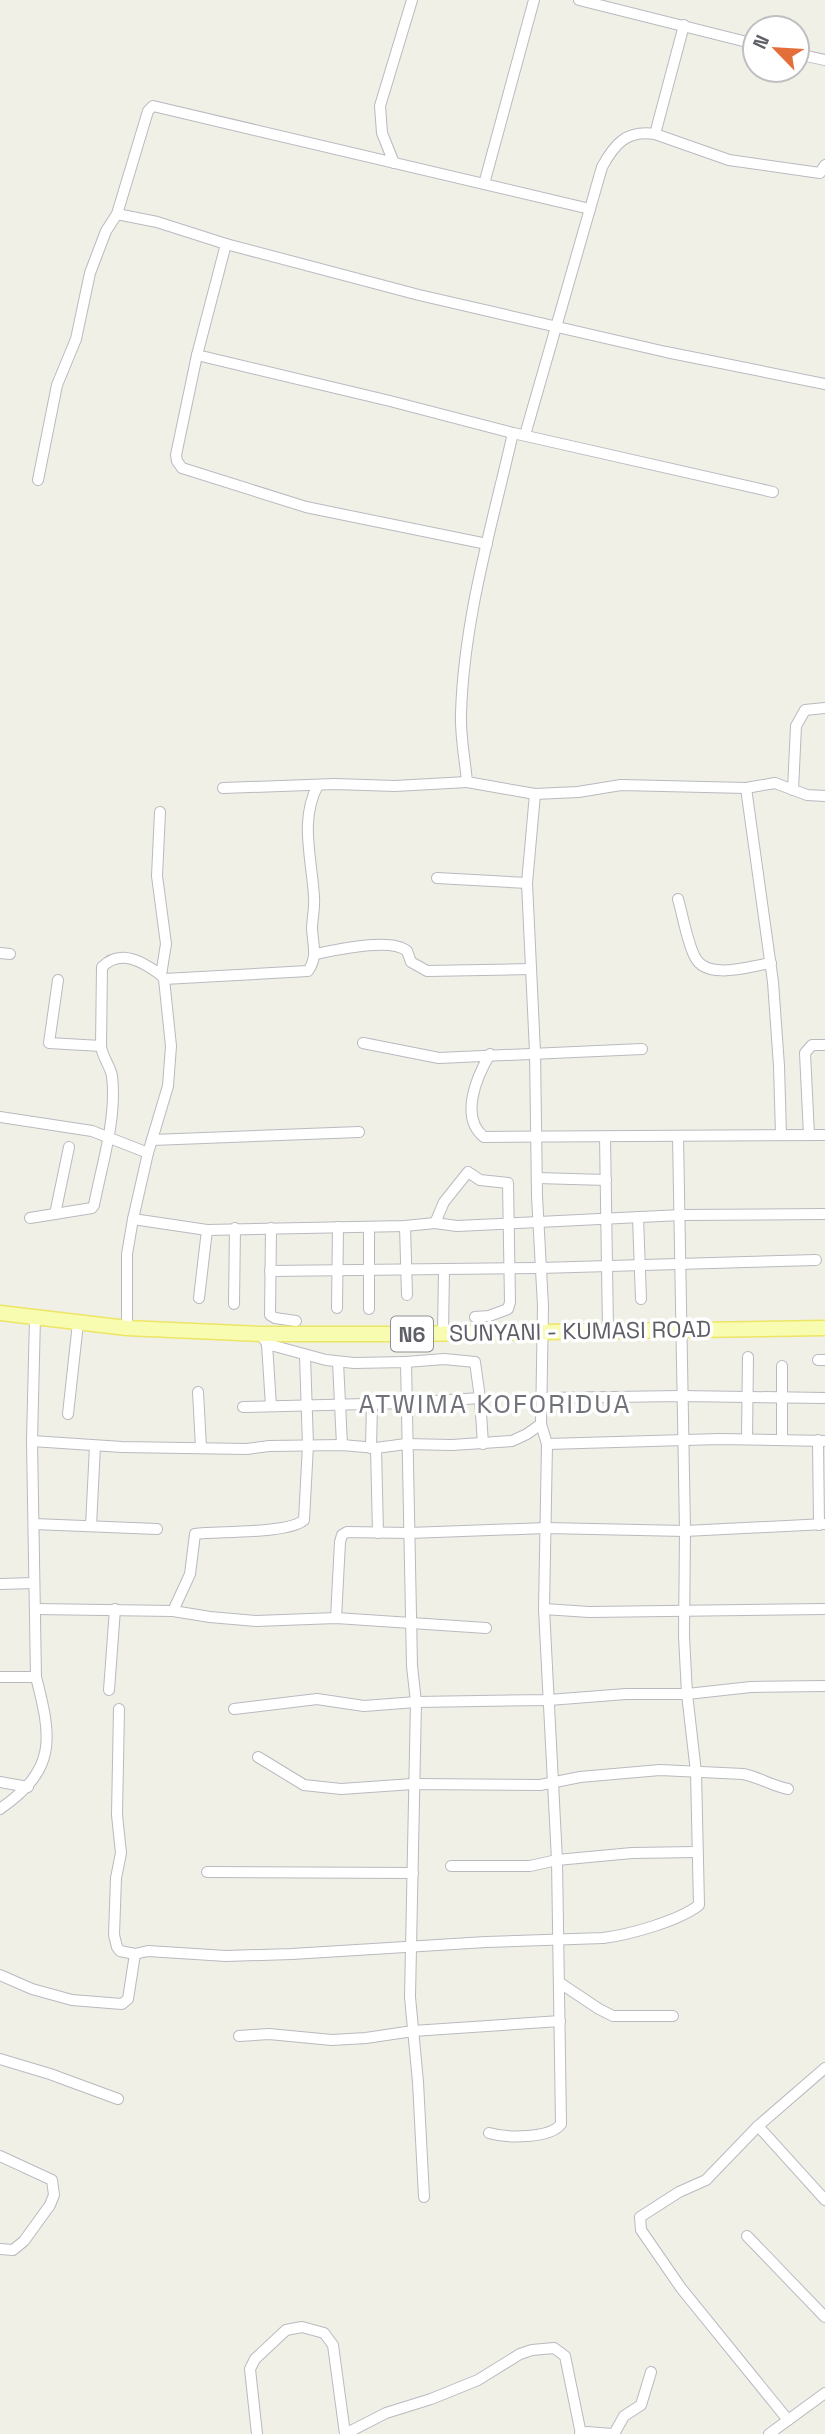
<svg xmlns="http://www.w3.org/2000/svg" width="825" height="2434" font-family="'Space Grotesk',sans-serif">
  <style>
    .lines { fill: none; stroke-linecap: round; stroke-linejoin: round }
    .minor-casing { stroke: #b9bac0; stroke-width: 12 }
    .primary-casing { stroke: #ede564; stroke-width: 17 }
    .minor { stroke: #fff; stroke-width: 10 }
    .primary { stroke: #f7fcb0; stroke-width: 14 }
    .labels { text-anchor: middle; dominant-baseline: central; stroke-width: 7; stroke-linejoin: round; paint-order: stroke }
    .shield { fill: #fff; stroke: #8f9095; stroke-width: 2 }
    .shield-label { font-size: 21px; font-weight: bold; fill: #5f6067 }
    .street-label { font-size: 23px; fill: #5f6067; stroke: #fff }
    .quarter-label { font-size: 26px; letter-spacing: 2px; fill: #707279; stroke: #fff }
  </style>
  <rect width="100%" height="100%" fill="#f0f0e7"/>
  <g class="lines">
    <defs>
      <g id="minor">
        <path d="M579 0 755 44"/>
        <path d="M797 54 825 60"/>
        <path d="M655 134 684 25"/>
        <path d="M394 163 382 133 380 106 412 0"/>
        <path d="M484 184 534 0"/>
        <path d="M117 214 157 222 226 244 419 295 666 352 825 384"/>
        <path d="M226 244 197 355 176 455 177 461 182 468 306 507 487 544"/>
        <path d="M197 355 390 401 513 433 773 492"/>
        <path d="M513 433C492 525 464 618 461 713 460 736 465 759 467 782L535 794 578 792 621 785 746 788 775 783 807 795 825 796"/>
        <path d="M525 435 602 167C615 143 627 130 655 134L729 160 820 173 825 165"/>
        <path d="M38 480 57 385 76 339 90 273 106 231 117 214 148 111 153 106 590 209"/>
        <path d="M223 788 335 784 395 786 467 782"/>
        <path d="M746 788 773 982 779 1066 781 1135"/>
        <path d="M793 790 796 726 805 710 825 708"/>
        <path d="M437 878 527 883"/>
        <path d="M678 899C683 916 687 942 695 957 707 981 750 966 771 963"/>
        <path d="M0 953 10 954"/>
        <path d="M315 954C336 950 391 937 407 951L411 962 427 971 531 969"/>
        <path d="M164 979 308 971C318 957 313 945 312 929 312 919 315 908 314 897 312 859 299 820 318 785"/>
        <path d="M58 980 49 1043 101 1046"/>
        <path d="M363 1043 439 1058 642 1049"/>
        <path d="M490 1054C477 1076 459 1117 484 1137L825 1135"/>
        <path d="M0 1117 92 1131 148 1153"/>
        <path d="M809 1135 805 1053 812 1045H825"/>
        <path d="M605 1137 608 1330"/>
        <path d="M152 1140 359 1132"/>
        <path d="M537 1178 606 1180"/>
        <path d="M55 1214 69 1147"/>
        <path d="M638 1217 641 1299"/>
        <path d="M30 1218 92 1208 94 1205C102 1164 117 1118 112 1076 110 1065 102 1057 101 1046L102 967C121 948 143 962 161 975"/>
        <path d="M133 1219 148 1153 168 1086 171 1046 164 979 161 975 166 944 157 876 160 812"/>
        <path d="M435 1223 444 1202 468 1172 480 1180 508 1183 510 1302 508 1309 489 1316 475 1317"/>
        <path d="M405 1226 407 1295"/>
        <path d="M369 1227V1309"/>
        <path d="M271 1228 270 1315 275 1318 296 1321"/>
        <path d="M270 1271 540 1268 816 1260"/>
        <path d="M199 1298 207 1230"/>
        <path d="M234 1304 235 1228"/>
        <path d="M337 1308 338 1227"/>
        <path d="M127 1328V1254L133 1219 207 1230 405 1226 435 1223 457 1226 681 1215 825 1214"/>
        <path d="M261 1334 267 1344 326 1360 354 1363 406 1362 412 1666 416 1702 410 1997 418 2082 424 2197"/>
        <path d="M443 1334 444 1269"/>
        <path d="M267 1344 271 1406"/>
        <path d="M818 1360H825"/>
        <path d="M338 1362 342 1445"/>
        <path d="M406 1362 444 1359 475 1362 480 1398 483 1444"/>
        <path d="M782 1366V1439"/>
        <path d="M198 1392 201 1447"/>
        <path d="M542 1398 681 1396 825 1398"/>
        <path d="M243 1407 406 1403 480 1398"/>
        <path d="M68 1414 78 1323"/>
        <path d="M747 1439 748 1357"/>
        <path d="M818 1440 819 1525"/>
        <path d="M32 1441 122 1447 247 1449 269 1446 342 1445 376 1448 406 1444 452 1445 512 1441 527 1434 541 1424"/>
        <path d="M547 1444 720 1439 825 1441"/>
        <path d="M371 1448 372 1403"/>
        <path d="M376 1448 378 1533"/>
        <path d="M34 1524 157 1529"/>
        <path d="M91 1526 95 1446"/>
        <path d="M0 1584 34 1583"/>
        <path d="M35 1609 173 1611 210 1617 256 1621 336 1618 486 1628"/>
        <path d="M544 1609 589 1612 825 1609"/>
        <path d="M173 1611 190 1574 195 1534C219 1531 288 1534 304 1520L308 1445 305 1356"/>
        <path d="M336 1618 340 1542 342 1535 347 1532 409 1533 546 1528 685 1531 825 1524"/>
        <path d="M0 1677H36"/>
        <path d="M109 1690 115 1609"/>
        <path d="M119 1709 117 1815 121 1853 116 1878 114 1935 117 1947 120 1951 135 1954"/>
        <path d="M234 1709 317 1699 364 1706 416 1702 549 1700 626 1694H687L751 1687 825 1686"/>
        <path d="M258 1757 304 1785 341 1789 413 1784 540 1785 580 1777 660 1770 743 1774C759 1777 772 1786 788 1789"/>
        <path d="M0 1782 28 1787"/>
        <path d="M0 1809C57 1769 52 1739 36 1677L32 1441 35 1317"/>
        <path d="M451 1866H530L557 1860 632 1853 696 1852"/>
        <path d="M207 1872 413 1873"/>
        <path d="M0 1975 32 1989 72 2000 122 2004 128 1999 135 1954 148 1951 226 1956 292 1954 486 1942 603 1938C628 1935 679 1921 699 1905L696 1772 687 1694 684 1636 685 1531 678 1136"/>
        <path d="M560 1983 599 2009 613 2016H673"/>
        <path d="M239 2036 269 2034 332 2040 366 2038 413 2031 560 2021"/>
        <path d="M0 2059 50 2074 118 2099"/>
        <path d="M758 2126 825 2200"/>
        <path d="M489 2133C506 2138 550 2139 561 2124L557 1860 544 1609 547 1444 541 1424 543 1306 537 1196 535 1052 527 883 535 794"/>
        <path d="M0 2156 52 2180 54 2195 50 2205 24 2241 13 2250 0 2249"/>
        <path d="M747 2236 825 2317"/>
        <path d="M788 2420 681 2288 641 2230 640 2217 679 2192 706 2180 758 2126 825 2068"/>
        <path d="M257 2434 250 2369 255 2359 286 2330 302 2327 324 2333 333 2345 345 2434"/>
        <path d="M345 2434 386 2413 431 2399 478 2380 520 2354 532 2350 554 2348 565 2356 581 2434"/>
        <path d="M580 2434 587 2432 612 2434"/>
        <path d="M614 2434 624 2416 641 2405 651 2372"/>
        <path d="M769 2434 825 2393"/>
      </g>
      <path id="primary" d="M0 1313 127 1328 261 1334H410L825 1328"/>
    </defs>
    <use href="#minor" class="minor-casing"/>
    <use href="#primary" class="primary-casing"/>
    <use href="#minor" class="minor"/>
    <use href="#primary" class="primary"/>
  </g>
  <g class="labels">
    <rect class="shield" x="391" y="1316.5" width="42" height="35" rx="5"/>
    <g class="shield-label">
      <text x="412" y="1334">N6</text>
    </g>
    <g class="street-label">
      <text transform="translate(580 1331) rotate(-1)">SUNYANI - KUMASI ROAD</text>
    </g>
    <g class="quarter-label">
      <text x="495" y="1404">ATWIMA KOFORIDUA</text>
    </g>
  </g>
  <g transform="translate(776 49) rotate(295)"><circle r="33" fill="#ffffff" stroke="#bfbfc2" stroke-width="2"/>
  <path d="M0-5L12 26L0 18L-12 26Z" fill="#e36e3a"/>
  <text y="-10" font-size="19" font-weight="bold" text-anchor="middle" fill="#5f6067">N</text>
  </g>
</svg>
